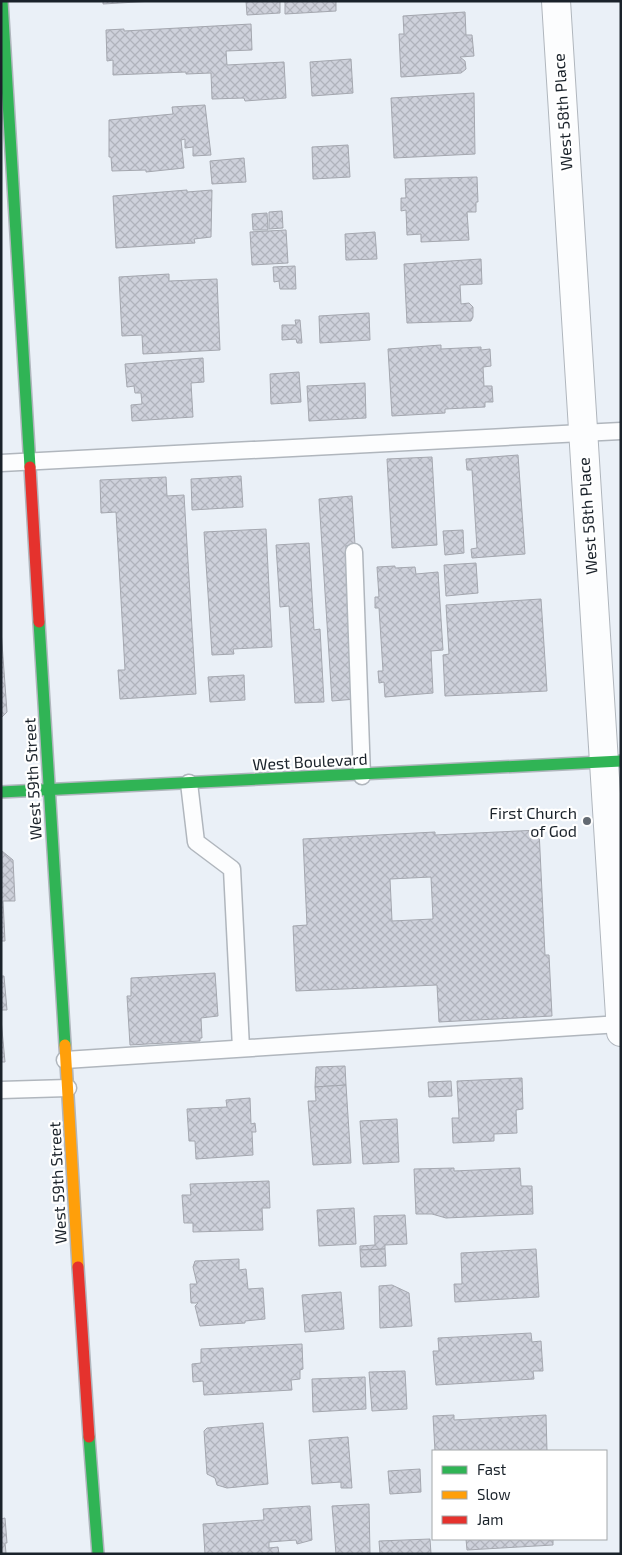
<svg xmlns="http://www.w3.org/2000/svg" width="622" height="1555" font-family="'Exo 2',sans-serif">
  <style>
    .building { fill: url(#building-cross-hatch); stroke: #a4a7af; fill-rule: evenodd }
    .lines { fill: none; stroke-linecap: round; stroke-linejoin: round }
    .lane-casing { stroke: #b0b6bd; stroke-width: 19 }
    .street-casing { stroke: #b0b6bd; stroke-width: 30 }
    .fast-casing { stroke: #b0b6bd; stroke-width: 14 }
    .slow-casing { stroke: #b0b6bd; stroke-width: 14 }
    .jam-casing { stroke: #b0b6bd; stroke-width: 14 }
    .lane { stroke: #fcfdfe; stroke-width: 16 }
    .street { stroke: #fcfdfe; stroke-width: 28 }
    .fast { stroke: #30b455; stroke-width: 11 }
    .slow { stroke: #ff9f0a; stroke-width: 11 }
    .jam { stroke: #e5322d; stroke-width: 11 }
    .poi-dot { fill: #636a72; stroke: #fff; stroke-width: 2 }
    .labels { text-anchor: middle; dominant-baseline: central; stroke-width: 4.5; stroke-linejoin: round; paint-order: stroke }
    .street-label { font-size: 16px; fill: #1a222a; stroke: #fff }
    .poi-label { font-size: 16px; fill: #1a222a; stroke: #fff; text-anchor: end }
  </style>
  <defs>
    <pattern id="building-cross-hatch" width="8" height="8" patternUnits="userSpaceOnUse" patternTransform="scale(1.25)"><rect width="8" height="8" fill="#ced1db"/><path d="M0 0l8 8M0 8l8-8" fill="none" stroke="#b0b3bc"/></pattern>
  </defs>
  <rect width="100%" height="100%" fill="#eaf0f7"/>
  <g class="building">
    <path d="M103 1H153L103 4Z"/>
    <path d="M246 1H280V13L247 15Z"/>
    <path d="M285 1H336V11L285 14Z"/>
    <path d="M465 12 466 35H472L474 56 460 57 465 61 466 69 461 73 401 77 399 34H404L403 16Z"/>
    <path d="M251 24 252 50 226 51 227 65 284 62 286 98 245 101 244 98 212 99 211 73 186 74V72L113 75V60L107 61 106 30 124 29V31Z"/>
    <path d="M351 59 353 93 312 96 310 62Z"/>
    <path d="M474 93 475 154 394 158 391 98Z"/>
    <path d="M205 105 211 155 193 156V147L185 148V139L181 140 184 168 146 172V170L112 171 111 157H109V120L173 114 172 107Z"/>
    <path d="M348 145 350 177 313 179 312 147Z"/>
    <path d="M244 158 246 182 212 184 210 161Z"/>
    <path d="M477 177 478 202H476V212H467L469 240 421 242V234L407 235 406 210 401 211V198H406L405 179Z"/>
    <path d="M187 190V192L212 190 211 237 194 239 195 243 116 248 113 196Z"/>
    <path d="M282 211 283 228 269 229V212Z"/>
    <path d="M267 213 268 230H253L252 214Z"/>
    <path d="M286 230 288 263 252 265 250 232Z"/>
    <path d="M375 232 377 259 346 260 345 234Z"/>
    <path d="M481 259 482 284 460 285 461 304 469 303 473 307V317L471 321 407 323 404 264Z"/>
    <path d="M295 266 296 289H280L279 281 274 282 273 267Z"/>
    <path d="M169 274V281L217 279 220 350 143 354 142 335 122 336 119 277Z"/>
    <path d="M369 313 370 340 320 343 319 316Z"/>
    <path d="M295 320H300L302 343H297L296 339 282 340V325H296Z"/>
    <path d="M441 345V349L481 347V350L490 349 491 366 483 367 484 386H492L493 402H485V407L445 409V413L392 416 388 349Z"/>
    <path d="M203 358 204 382 191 383 193 417 132 421 131 405 142 404 141 393H135L134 386 127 387 125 364Z"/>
    <path d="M299 372 301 402 271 404 270 374Z"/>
    <path d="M365 383 366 418 309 421 307 386Z"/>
    <path d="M518 455 525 554 472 558 471 549 477 548 472 470H467L466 459Z"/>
    <path d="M432 457 437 545 392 548 387 459Z"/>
    <path d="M241 476 243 507 192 510 191 479Z"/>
    <path d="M166 477 167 496 184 495 196 694 120 699 118 670H125L116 512 101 513 100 480Z"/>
    <path d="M352 496 355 545 346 546 356 699 332 701 319 499Z"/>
    <path d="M266 529 272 647 233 649 234 654 212 655 204 532Z"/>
    <path d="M463 530 464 553 445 555 443 531Z"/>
    <path d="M309 543 314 630 320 629 324 702 295 703 289 606 280 607 276 545Z"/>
    <path d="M476 563 478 593 446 596 444 565Z"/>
    <path d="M395 566V568L415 567 416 574 438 572 443 650 431 651 433 693 385 697 384 682 379 683 378 671H383L379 608H375V597H379L377 567Z"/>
    <path d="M541 599 547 691 445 696 443 655 449 654 446 605Z"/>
    <path d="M1 630 7 712 1 718Z"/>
    <path d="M244 675 245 700 210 702 208 677Z"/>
    <path d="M539 830 545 955H549L552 1016 439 1022 437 985 296 991 293 926 307 925 303 839 435 832V835ZM431 877 433 919 392 921 390 879Z"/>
    <path d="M2 851 13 860 15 901H3L5 941H1Z"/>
    <path d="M215 973 218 1016 201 1018 202 1038H200V1041L130 1045 127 996H131V978Z"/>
    <path d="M1 976H4L7 1010H1Z"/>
    <path d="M1 1019 5 1062H1Z"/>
    <path d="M345 1066 346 1085 315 1087 316 1067Z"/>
    <path d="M522 1078 523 1109 516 1110 517 1133 494 1134V1141L453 1143 452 1118H459L457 1081Z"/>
    <path d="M451 1081 452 1096 429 1097 428 1082Z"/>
    <path d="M346 1085 351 1163 313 1165 308 1101H316L315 1087Z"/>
    <path d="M250 1098 251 1124 255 1123 256 1132H252L253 1155 196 1159 195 1141H189L187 1109 227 1107 226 1100Z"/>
    <path d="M397 1119 399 1162 363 1164 360 1121Z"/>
    <path d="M454 1168V1171L520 1168 521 1186H532L533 1214 446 1218 432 1214H416L414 1169Z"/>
    <path d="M269 1181 270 1208H262L263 1230 193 1232V1223H184L182 1195H191L190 1184Z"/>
    <path d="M354 1208 356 1244 319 1246 317 1210Z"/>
    <path d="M405 1215 407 1244 385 1245V1249L360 1250V1246L375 1245 374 1216Z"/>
    <path d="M385 1249 386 1266 361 1267 360 1250Z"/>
    <path d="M536 1249 539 1297 455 1302 454 1284H462L461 1253Z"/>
    <path d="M239 1259V1270L246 1269 248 1289 263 1288 265 1319 245 1321V1323L200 1326 195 1306 198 1303H191L190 1284H197L193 1267 195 1261Z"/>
    <path d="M392 1285 409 1293 412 1326 380 1328 379 1286Z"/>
    <path d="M341 1292 344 1329 305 1332 302 1295Z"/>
    <path d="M531 1333 532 1342 541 1341 543 1371H533L534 1379 436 1385 433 1351H439L438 1338Z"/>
    <path d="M302 1344 303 1369 300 1370V1379L291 1380 292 1390 204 1395 203 1381 193 1382 192 1364 201 1363V1349Z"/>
    <path d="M405 1371 407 1409 372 1411 369 1372Z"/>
    <path d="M365 1377 366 1409 313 1412 312 1379Z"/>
    <path d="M454 1415V1420L546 1415 547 1451H435L433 1416Z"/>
    <path d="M263 1423 268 1484 227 1488 217 1485 215 1478 207 1474 204 1431 207 1428Z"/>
    <path d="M348 1437 352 1488H341V1482L312 1484 309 1440Z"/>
    <path d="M420 1469 421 1492 390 1494 388 1471Z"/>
    <path d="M369 1504 370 1554H336L332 1506Z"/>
    <path d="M310 1506 312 1540 297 1544 296 1540 269 1542V1548L278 1547 279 1554H205L203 1524 264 1520 263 1509Z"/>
    <path d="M5 1518 7 1543H5L6 1553 1 1554V1519Z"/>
    <path d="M430 1539 431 1554H380L379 1541Z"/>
    <path d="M466 1539H553V1545L467 1550Z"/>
  </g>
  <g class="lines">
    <defs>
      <g id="lane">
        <path d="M1 463 621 431"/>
        <path d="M354 552 362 776"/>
        <path d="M189 783 196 842 232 869 241 1048"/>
        <path d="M65 1060 620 1024"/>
        <path d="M1 1090 68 1088"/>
      </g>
      <path id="street" d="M556 1 621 1032"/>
      <g id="fast">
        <path d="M2 1 30 467"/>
        <path d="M39 622 65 1045"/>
        <path d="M1 792 621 761"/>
        <path d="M89 1437 98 1554"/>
      </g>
      <path id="slow" d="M65 1045 78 1267"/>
      <g id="jam">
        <path d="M30 467 39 622"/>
        <path d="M78 1267 89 1437"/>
      </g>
    </defs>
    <use href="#lane" class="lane-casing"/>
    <use href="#street" class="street-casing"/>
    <use href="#fast" class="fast-casing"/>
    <use href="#slow" class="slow-casing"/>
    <use href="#jam" class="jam-casing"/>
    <use href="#lane" class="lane"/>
    <use href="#street" class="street"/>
    <use href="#fast" class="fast"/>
    <use href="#slow" class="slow"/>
    <use href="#jam" class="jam"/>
  </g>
  <circle class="poi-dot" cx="587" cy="821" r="5"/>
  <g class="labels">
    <g class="street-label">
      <text transform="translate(562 112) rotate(-94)">West 58th Place</text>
      <text transform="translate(587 516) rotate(-94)">West 58th Place</text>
      <text transform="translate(310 761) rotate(-3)">West Boulevard</text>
      <text transform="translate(32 779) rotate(-93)">West 59th Street</text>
      <text transform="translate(57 1183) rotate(-93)">West 59th Street</text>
    </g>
    <g class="poi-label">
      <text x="577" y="812">First Church<tspan x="577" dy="18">of God</tspan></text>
    </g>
  </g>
  <rect width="622" height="1555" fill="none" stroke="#1a222a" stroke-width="5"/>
  <rect x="432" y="1450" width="175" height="90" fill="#ffffff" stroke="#a3a7aa"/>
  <rect x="442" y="1466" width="25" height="8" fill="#30b455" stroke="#a3a7aa"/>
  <text x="477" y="1475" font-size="15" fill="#1a222a">Fast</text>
  <rect x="442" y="1491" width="25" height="8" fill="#ff9f0a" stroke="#a3a7aa"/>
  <text x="477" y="1500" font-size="15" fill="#1a222a">Slow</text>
  <rect x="442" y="1516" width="25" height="8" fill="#e5322d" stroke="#a3a7aa"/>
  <text x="477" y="1525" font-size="15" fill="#1a222a">Jam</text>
</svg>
